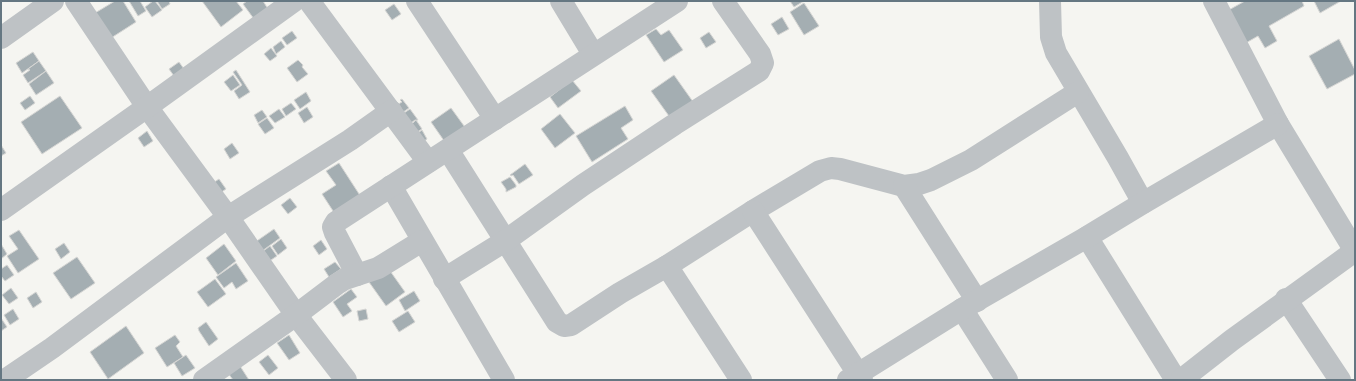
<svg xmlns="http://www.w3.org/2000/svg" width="1356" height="381" font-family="'PT Sans Narrow',sans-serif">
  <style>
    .building { fill: #a4aeb2; stroke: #d6d6d4 }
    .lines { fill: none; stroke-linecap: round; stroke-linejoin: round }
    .minor { stroke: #bec2c5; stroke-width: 22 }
  </style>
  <rect width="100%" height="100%" fill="#f5f5f1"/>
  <g class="building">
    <path d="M115 1H123L136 22 111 38 95 13Z"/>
    <path d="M129 1H140L146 11 138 16Z"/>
    <path d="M153 1H155L162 10 152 17 145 7Z"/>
    <path d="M157 1H169L170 4 162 9Z"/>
    <path d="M202 1H236L243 10 221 27Z"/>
    <path d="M247 1H263L268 9 254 19 243 4Z"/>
    <path d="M790 1H804L794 7Z"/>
    <path d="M1245 1H1302L1304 6 1269 26 1277 41 1265 48 1258 36 1244 44 1227 11Z"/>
    <path d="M1314 1H1341L1320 13Z"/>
    <path d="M804 3 819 26 804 35 790 12Z"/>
    <path d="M394 4 401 14 392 20 385 10Z"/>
    <path d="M782 17 789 29 778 35 771 24Z"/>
    <path d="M656 29 661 35 669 30 683 50 664 62 646 35Z"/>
    <path d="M292 31 297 38 287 45 282 38Z"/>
    <path d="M709 32 716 42 706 48 700 38Z"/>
    <path d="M1339 39 1355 70V74L1327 89 1309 56Z"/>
    <path d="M281 41 285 47 276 54 273 47Z"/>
    <path d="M271 48 277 56 270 61 264 54Z"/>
    <path d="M33 52 39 61 22 73 16 63Z"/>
    <path d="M298 60 303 65 302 67 308 74 297 82 287 68Z"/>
    <path d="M39 61 46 71 28 83 23 75 30 70 28 69Z"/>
    <path d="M179 62 184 69 174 76 169 69Z"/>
    <path d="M236 70 250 92 239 99 234 91 242 85 233 72Z"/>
    <path d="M46 71 54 83 36 95 29 84Z"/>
    <path d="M233 75 240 85 231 91 224 82Z"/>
    <path d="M674 75 696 106 674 123 651 91Z"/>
    <path d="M572 80 581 91 558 108 550 97Z"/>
    <path d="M306 92 311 101 300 109 294 100Z"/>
    <path d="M30 96 35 103 25 110 20 103Z"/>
    <path d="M60 96 82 128 42 154 21 122Z"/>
    <path d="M402 99 409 108 399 115 395 106 402 102 400 100Z"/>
    <path d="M291 103 296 109 286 116 282 109Z"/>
    <path d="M625 106 633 120 621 128 628 139 592 162 576 136Z"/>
    <path d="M307 107 313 117 304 123 298 113Z"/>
    <path d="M451 108 467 130 447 145 431 122Z"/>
    <path d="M279 109 285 117 275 123 269 116Z"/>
    <path d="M410 109 418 120H415L407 126 401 115Z"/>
    <path d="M262 110 267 117 258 123 254 115Z"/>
    <path d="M560 114 575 133 555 148 541 129Z"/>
    <path d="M267 118 274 128 265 134 258 124Z"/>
    <path d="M416 120 422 129 414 134 411 125Z"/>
    <path d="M422 130 427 139 421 143 415 135Z"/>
    <path d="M147 131 153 141 144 147 138 138Z"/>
    <path d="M232 143 239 153 230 159 224 149Z"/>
    <path d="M1 145 6 153 1 156Z"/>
    <path d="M339 163 361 197 335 214 322 194 336 185 326 171Z"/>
    <path d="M525 164 533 175 519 184 513 175 511 176 510 175Z"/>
    <path d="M510 177 516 185V187L506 192V189L501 182Z"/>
    <path d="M219 179 226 189 217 195 210 185Z"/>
    <path d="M290 198 297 207 288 214 281 205Z"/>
    <path d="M274 229 280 238 258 254 251 245Z"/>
    <path d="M19 230 39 259 18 273 7 256 18 249 9 236Z"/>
    <path d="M281 239 287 248 278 255 272 246Z"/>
    <path d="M321 240 327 249 319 255 313 246Z"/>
    <path d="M64 243 70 252 61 259 55 249Z"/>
    <path d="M1 244 7 254 1 259Z"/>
    <path d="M224 244 236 261 218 275 206 258Z"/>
    <path d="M270 246 277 256 265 264 258 255Z"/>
    <path d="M77 257 95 283 71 299 53 273Z"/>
    <path d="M383 261 405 292 386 306 364 275Z"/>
    <path d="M335 262 341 269 329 277 324 269Z"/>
    <path d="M236 263 248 281 236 289 232 282 224 288 216 277Z"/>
    <path d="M7 265 14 275 5 281 1 276V269Z"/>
    <path d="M215 279 226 294 208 307 197 292Z"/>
    <path d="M11 288 18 298 9 304 2 295Z"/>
    <path d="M351 289 357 297 347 304 352 311 343 317 333 302Z"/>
    <path d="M414 291 420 301 405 311 399 300Z"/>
    <path d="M36 292 42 302 33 308 27 298Z"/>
    <path d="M13 309 19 319 10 325 4 315Z"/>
    <path d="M366 309 368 319 359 321 357 311Z"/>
    <path d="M408 311 415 322 399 332 392 321Z"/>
    <path d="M1 318 7 327 1 331Z"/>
    <path d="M206 322 218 339 209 346 199 331 198 328Z"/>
    <path d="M126 326 144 353 108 379 90 352Z"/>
    <path d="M175 335 180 342 176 346 183 357 167 367 155 348Z"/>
    <path d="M289 335 300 353 289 360 277 343Z"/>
    <path d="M186 355 195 368 182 376 174 363Z"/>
    <path d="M268 355 278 368 269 375 259 362Z"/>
    <path d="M240 366 249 380H233L228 373Z"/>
  </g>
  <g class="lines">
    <g class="minor">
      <path d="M76 1 147 107 228 217 296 315 346 380"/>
      <path d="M309 1 428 162"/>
      <path d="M417 1 495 119"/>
      <path d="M561 1 593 54"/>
      <path d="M1050 1 1051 37 1056 53 1118 158 1143 203"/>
      <path d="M1214 1 1278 124 1355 251"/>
      <path d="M1 38 53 1"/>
      <path d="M448 150 557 322 564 326 571 325 620 293 667 266 753 211 820 171 831 168 840 169 904 186 919 184 931 180 971 160 1078 92"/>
      <path d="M391 186 504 380"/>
      <path d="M904 186 977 301"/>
      <path d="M1 210 147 107 294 1"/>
      <path d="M753 211 862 380"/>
      <path d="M1087 237 1176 380"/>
      <path d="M667 266 741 380"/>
      <path d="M357 275 335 233 333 227 336 222 677 1"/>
      <path d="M444 279 505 241 583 185 675 124 759 71 763 63 760 54 723 1"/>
      <path d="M1286 299 1340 380"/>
      <path d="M962 309 1007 380"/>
      <path d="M5 380 52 348 228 217 350 140 391 111"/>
      <path d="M204 380 296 315 337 284 345 279 378 268 422 241"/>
      <path d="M848 380 962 309 1087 237 1143 203 1278 124"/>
      <path d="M1181 380 1232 340 1355 251"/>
    </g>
  </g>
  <rect width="1356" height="381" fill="none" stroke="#657782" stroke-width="4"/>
</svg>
